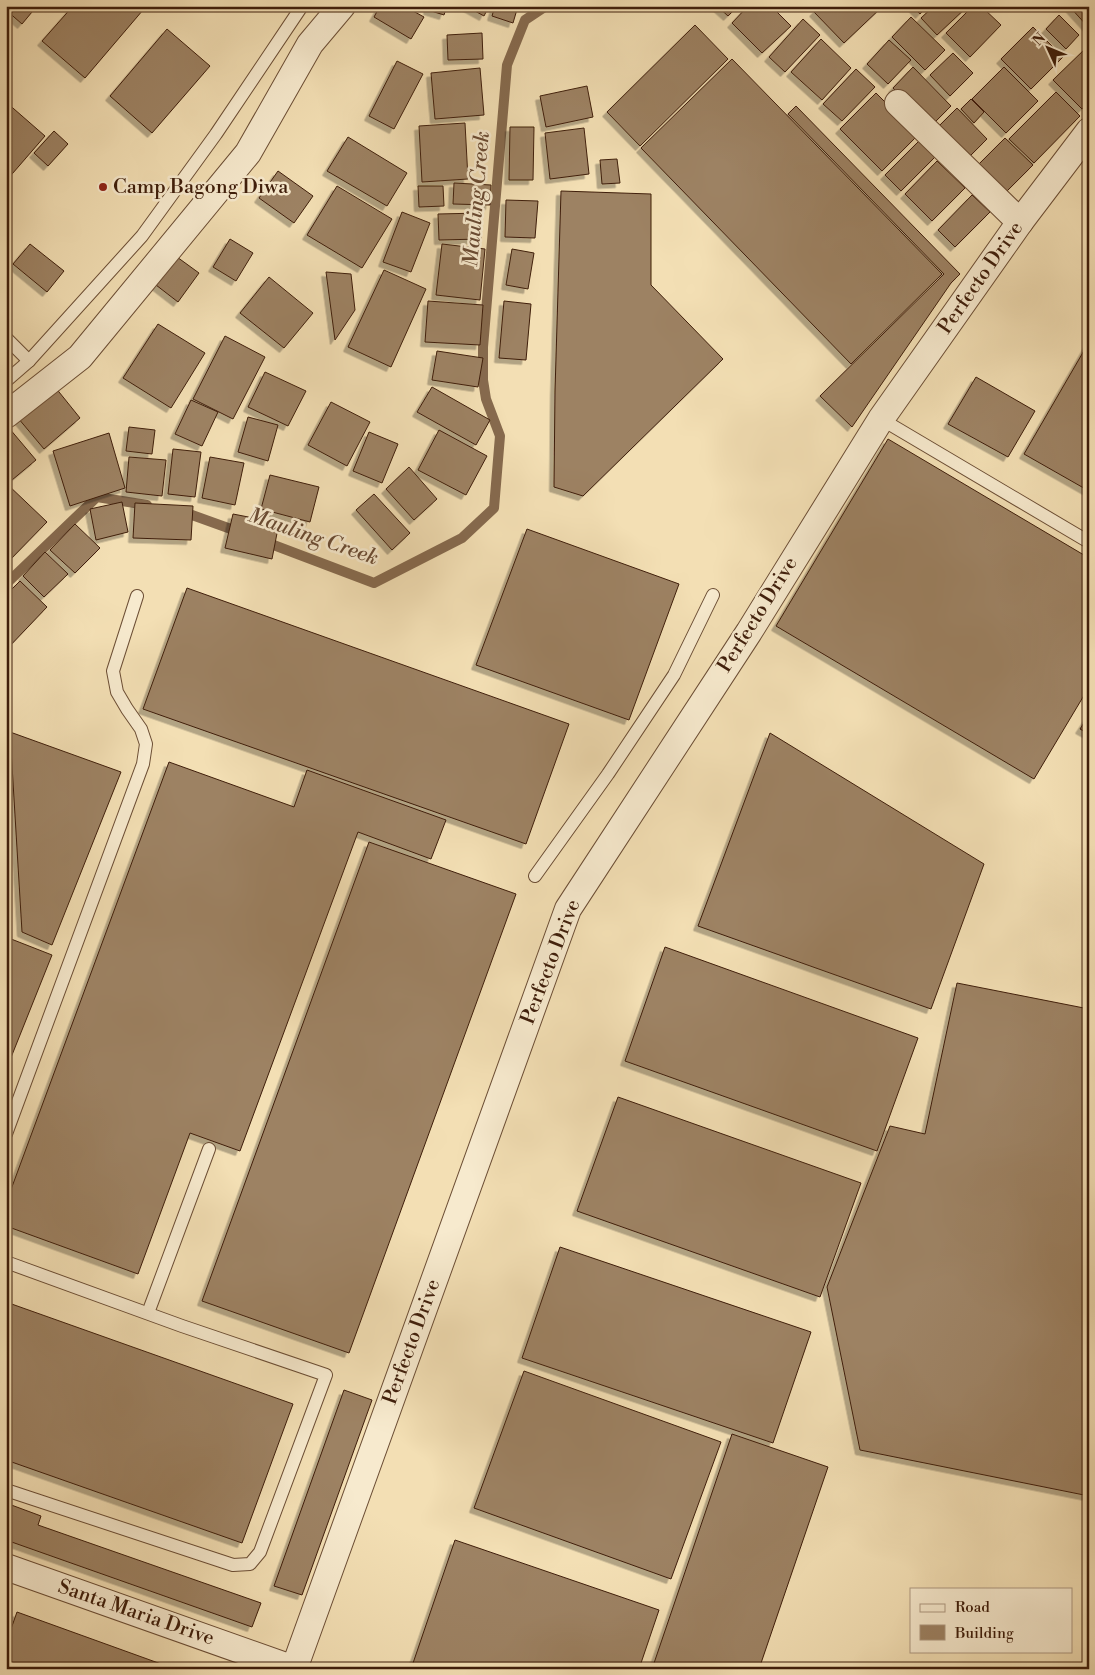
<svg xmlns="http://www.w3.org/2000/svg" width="1095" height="1675" font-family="'Libre Bodoni',serif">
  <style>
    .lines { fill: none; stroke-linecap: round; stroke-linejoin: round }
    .stream { stroke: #866a4e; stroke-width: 10 }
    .building { fill: #9d8263; stroke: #3f1e0b; filter: url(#shadow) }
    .service-casing { stroke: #6c4e35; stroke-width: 14 }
    .minor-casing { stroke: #6c4e35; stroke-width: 28 }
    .service { stroke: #f7eace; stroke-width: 12 }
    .minor { stroke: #f7eace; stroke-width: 26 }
    .poi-dot { fill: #8f2418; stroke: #f7eace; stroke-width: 2 }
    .labels { text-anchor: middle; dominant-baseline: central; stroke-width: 5; stroke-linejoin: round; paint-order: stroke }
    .poi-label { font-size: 20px; fill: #3f1e0b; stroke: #f7eace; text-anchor: start }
    .street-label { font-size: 20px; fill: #3f1e0b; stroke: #f7eace }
    .water-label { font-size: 21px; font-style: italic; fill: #694a32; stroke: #f7eace }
  </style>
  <defs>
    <filter id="shadow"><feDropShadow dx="-4.5" dy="4.5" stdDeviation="0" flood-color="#0004"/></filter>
  </defs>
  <rect width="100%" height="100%" fill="#f3dfb4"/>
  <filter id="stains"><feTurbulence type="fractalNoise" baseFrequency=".004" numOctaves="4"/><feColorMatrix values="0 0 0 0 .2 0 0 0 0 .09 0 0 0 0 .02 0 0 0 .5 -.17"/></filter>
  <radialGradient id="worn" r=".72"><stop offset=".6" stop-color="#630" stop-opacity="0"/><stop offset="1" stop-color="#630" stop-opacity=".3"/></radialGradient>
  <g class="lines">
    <g class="stream">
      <path d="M181 511 242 533"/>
      <path d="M263 541 374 583 462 538 494 508 500 436 486 399 483 380V347L507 65 525 20 546 6"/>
      <path d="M6 584 97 497 147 505"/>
    </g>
  </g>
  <g class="building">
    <path d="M6 6H37L22 24 6 10Z"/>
    <path d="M73 6H139L143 10 85 78 42 41Z"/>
    <path d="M380 6H404L424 17 411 39 374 17Z"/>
    <path d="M429 6H447L444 15 428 10Z"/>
    <path d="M466 6H489L484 16Z"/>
    <path d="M495 6H518L513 23 492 16Z"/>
    <path d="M717 6H738L728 16Z"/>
    <path d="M748 6H771L791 26 762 53 732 23Z"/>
    <path d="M820 6H883L844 43 814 12Z"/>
    <path d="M912 6H927L920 14Z"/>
    <path d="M934 6H968L937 35 921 18Z"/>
    <path d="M973 6H981L1001 25 970 57 946 33Z"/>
    <path d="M1069 6H1089V28Z"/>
    <path d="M1059 15 1079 35 1066 49 1046 29Z"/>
    <path d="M911 17 945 50 925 70 892 37Z"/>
    <path d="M803 19 820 35 785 72 769 57Z"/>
    <path d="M695 25 728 59 640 146 607 112Z"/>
    <path d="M1033 27 1063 57 1031 89 1001 59Z"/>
    <path d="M167 29 210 66 152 133 110 96Z"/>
    <path d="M482 33 483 59 448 60 447 35Z"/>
    <path d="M821 39 851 68 822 100 791 72Z"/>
    <path d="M889 40 911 60 888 84 867 64Z"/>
    <path d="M1087 47 1089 50V102L1082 109 1053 80Z"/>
    <path d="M953 53 973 73 950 96 930 75Z"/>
    <path d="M732 59 942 274 851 364 641 148Z"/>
    <path d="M397 61 423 74 394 129 369 116Z"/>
    <path d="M913 67 951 106 931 126 893 88Z"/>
    <path d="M1004 67 1038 101 1006 133 972 99Z"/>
    <path d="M480 68 484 115 435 119 431 73Z"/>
    <path d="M856 69 875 87 842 121 823 104Z"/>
    <path d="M587 86 593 117 546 127 540 96Z"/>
    <path d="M1056 92 1080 116 1034 163 1009 139Z"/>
    <path d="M876 93 918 135 882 171 840 129Z"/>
    <path d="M971 99 984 112 974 123 961 109Z"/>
    <path d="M6 102 45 136 6 181Z"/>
    <path d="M796 106 960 274 951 283 852 427 820 396 944 274 788 114Z"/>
    <path d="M957 108 987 139 967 159 936 129Z"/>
    <path d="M465 123 468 179 422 182 419 126Z"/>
    <path d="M510 127H534L533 180H509Z"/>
    <path d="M584 128 589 174 550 179 545 133Z"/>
    <path d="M54 131 68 144 48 166 34 153Z"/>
    <path d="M348 137 407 173 387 206 327 171Z"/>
    <path d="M1005 138 1033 165 1004 194 976 167Z"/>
    <path d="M921 139 937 155 901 191 885 175Z"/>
    <path d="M617 159 620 183 602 184 600 160Z"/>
    <path d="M937 161 965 188 932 221 905 194Z"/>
    <path d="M278 171 313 196 294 223 259 198Z"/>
    <path d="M454 183 491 185 490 205 453 204Z"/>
    <path d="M337 186 392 219 362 268 307 235Z"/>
    <path d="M418 186H443L444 206 419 207Z"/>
    <path d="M561 191 651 194V285L723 359 583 496 554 487 555 391Z"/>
    <path d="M972 195 990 212 955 247 938 230Z"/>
    <path d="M506 200 538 201 535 238 505 237Z"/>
    <path d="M402 212 430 223 411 272 383 262Z"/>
    <path d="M480 213 481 239 439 240 438 214Z"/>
    <path d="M230 239 253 253 236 281 213 267Z"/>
    <path d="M30 244 64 271 47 292 13 264Z"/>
    <path d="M442 244 485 249 480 300 436 295Z"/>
    <path d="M512 249 534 253 528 289 506 285Z"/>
    <path d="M177 257 199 273 178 302 156 285Z"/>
    <path d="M384 270 426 289 391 367 348 347Z"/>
    <path d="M326 272 351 274 355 310 335 340Z"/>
    <path d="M269 277 313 313 284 348 240 313Z"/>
    <path d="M428 301 483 305 480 345 425 342Z"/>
    <path d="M504 301 531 304 526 360 499 358Z"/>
    <path d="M158 324 205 353 171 408 123 378Z"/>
    <path d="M225 336 265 357 233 419 193 399Z"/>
    <path d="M1089 342V491L1024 454Z"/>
    <path d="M437 351 483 358 478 387 432 380Z"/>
    <path d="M265 372 306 391 288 426 248 407Z"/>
    <path d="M976 377 1035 411 1008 457 948 424Z"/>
    <path d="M55 387 80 418 44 449 18 418Z"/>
    <path d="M432 387 490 420 476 445 417 412Z"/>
    <path d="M191 400 218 412 202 446 175 434Z"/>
    <path d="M331 402 370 422 347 466 308 445Z"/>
    <path d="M248 417 278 425 268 461 238 452Z"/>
    <path d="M129 427 155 430 152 454 126 451Z"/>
    <path d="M9 428 36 460 12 480 6 472V431Z"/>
    <path d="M439 430 487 456 466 495 418 470Z"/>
    <path d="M369 432 398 444 382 483 353 471Z"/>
    <path d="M109 433 125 488 70 506 53 451Z"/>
    <path d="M888 439 1089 558V687L1034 779 776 626Z"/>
    <path d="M173 449 201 452 195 497 168 494Z"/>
    <path d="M129 457 166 460 162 496 126 492Z"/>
    <path d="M210 457 244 463 235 505 202 498Z"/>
    <path d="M409 467 437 499 414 520 386 489Z"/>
    <path d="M270 475 319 487 310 522 261 509Z"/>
    <path d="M6 483 47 522 6 564Z"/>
    <path d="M374 494 410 533 392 550 356 510Z"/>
    <path d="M122 502 128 532 96 540 90 509Z"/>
    <path d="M135 503 193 506 191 540 133 538Z"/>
    <path d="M233 514 279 523 272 559 225 548Z"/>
    <path d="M75 524 100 548 75 573 50 550Z"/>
    <path d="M527 529 679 584 629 720 476 665Z"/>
    <path d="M45 552 68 574 44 597 23 576Z"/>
    <path d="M20 581 47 607 6 650V595Z"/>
    <path d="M187 588 569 724 526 844 143 709Z"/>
    <path d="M1089 715V734L1080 729Z"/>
    <path d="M10 732 121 772 52 945 22 932Z"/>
    <path d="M770 733 984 864 931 1009 698 926Z"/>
    <path d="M169 762 294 807 307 770 446 820 431 859 358 832 240 1151 190 1133 138 1274 6 1226V1203Z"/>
    <path d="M369 842 516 894 349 1353 202 1301Z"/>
    <path d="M6 937 52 955 6 1070Z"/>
    <path d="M665 947 918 1038 877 1151 625 1061Z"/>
    <path d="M957 983 1089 1009V1496L860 1450 827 1287 890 1126 925 1134Z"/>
    <path d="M618 1097 861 1183 820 1297 577 1211Z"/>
    <path d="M560 1247 811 1332 773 1443 522 1358Z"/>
    <path d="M6 1302 293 1404 242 1543 6 1460Z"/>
    <path d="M524 1371 721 1442 671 1579 474 1508Z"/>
    <path d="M344 1390 372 1400 302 1595 274 1586Z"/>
    <path d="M732 1434 828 1467 759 1669H652Z"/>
    <path d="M6 1503 41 1516 38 1525 261 1603 252 1627 6 1540Z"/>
    <path d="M455 1540 659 1610 639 1669H411Z"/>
    <path d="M17 1612 175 1669H6V1643Z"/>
  </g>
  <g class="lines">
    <defs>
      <g id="service">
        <path d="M6 338 29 361"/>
        <path d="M6 381 29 361 142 236 216 134 302 6"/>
        <path d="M881 419 1089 542"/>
        <path d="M535 876 608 774 674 675 713 595"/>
        <path d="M6 1134 143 764 146 744 141 729 127 709 117 692 113 671 137 596"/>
        <path d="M6 1262 182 1326 326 1375 260 1552 250 1564 233 1565 6 1490"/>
        <path d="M148 1313 209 1149"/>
      </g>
      <g id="minor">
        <path d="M898 103 1020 222"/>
        <path d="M6 415 80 357 248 153 310 44 342 6"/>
        <path d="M6 1567 294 1669"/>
        <path d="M294 1669 568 909 749 632 881 419 1020 222 1089 131"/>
      </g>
    </defs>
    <use href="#service" class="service-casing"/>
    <use href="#minor" class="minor-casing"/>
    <use href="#service" class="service"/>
    <use href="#minor" class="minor"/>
  </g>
  <circle class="poi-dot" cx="103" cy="187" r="5"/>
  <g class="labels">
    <g class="poi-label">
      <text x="113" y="187">Camp Bagong Diwa</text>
    </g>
    <g class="street-label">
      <text transform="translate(981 278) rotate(-55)">Perfecto Drive</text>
      <text transform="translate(758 615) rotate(-58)">Perfecto Drive</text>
      <text transform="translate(551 962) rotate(-69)">Perfecto Drive</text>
      <text transform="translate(412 1342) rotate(-70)">Perfecto Drive</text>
      <text transform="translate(136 1613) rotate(19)">Santa Maria Drive</text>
    </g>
    <g class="water-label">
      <text transform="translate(477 199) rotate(-85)">Mauling Creek</text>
      <text transform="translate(313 537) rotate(19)">Mauling Creek</text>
    </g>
  </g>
  <rect width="1095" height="1675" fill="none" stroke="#f3dfb4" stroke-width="25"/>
  <rect x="8" y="8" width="1080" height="1660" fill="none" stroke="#3f1e0b" stroke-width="2.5"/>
  <rect x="12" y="12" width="1070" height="1650" fill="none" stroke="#3f1e0b"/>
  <rect x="910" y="1588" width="162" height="65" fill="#f7eace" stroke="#ad9880"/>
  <rect x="920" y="1604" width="25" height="8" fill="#f7eace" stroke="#ad9880"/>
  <text x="955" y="1612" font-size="15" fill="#3f1e0b">Road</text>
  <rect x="920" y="1625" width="25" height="15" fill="#9d8263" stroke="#ad9880"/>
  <text x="955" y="1638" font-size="15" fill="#3f1e0b">Building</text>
  <g transform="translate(1048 48) rotate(314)" stroke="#f7eace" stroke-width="4" paint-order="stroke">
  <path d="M0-4L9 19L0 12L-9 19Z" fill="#3f1e0b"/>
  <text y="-8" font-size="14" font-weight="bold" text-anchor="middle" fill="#3f1e0b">N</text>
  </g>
  <rect width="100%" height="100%" filter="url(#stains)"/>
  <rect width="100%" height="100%" fill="url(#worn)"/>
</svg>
